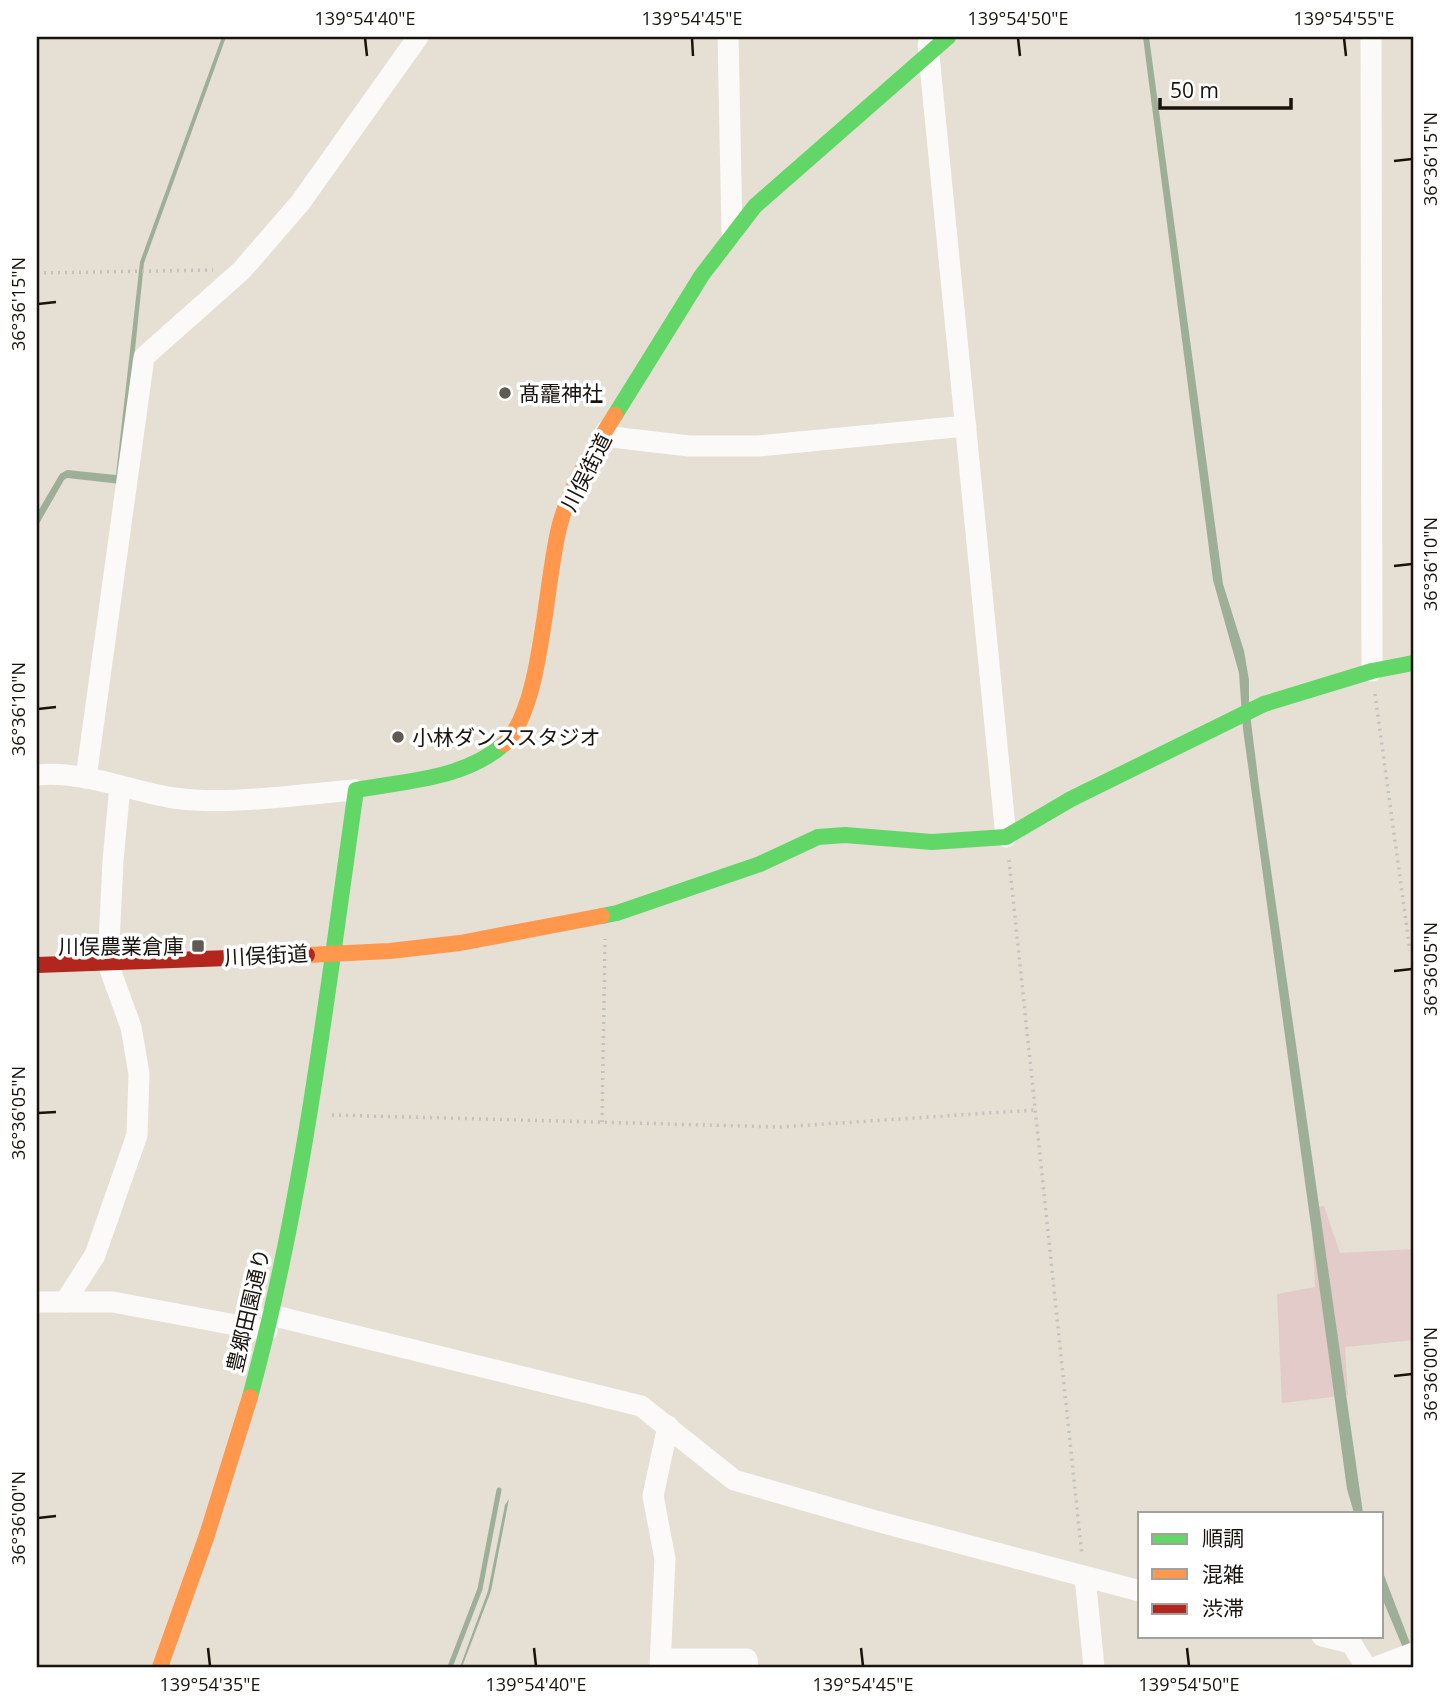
<svg xmlns="http://www.w3.org/2000/svg" width="1450" height="1704" font-family="'Open Sans','Noto Sans JP',sans-serif">
  <style>
    .green { fill: #e2cbc8 }
    .water { fill: #9eaf98 }
    .lines { fill: none; stroke-linecap: round; stroke-linejoin: round }
    .stream { stroke: #9eaf98; stroke-width: 5 }
    .path { stroke: #c4c2bf; stroke-width: 3.5; stroke-dasharray: 2 5; stroke-linecap: butt }
    .street { stroke: #fbfaf9; stroke-width: 21 }
    .fast { stroke: #63d668; stroke-width: 16 }
    .slow { stroke: #ff974d; stroke-width: 16 }
    .jam { stroke: #b3261e; stroke-width: 16 }
    .ticks { fill: none; stroke: #18130c; stroke-width: 2.5 }
    .poi-dot { fill: #605a52; stroke: #fff; stroke-width: 2.5 }
    .labels { text-anchor: middle; dominant-baseline: central; stroke-width: 7; stroke-linejoin: round; paint-order: stroke }
    .poi-label { font-size: 21px; fill: #18130c; stroke: #fff; text-anchor: start }
    .street-label { font-size: 21px; fill: #18130c; stroke: #fff }
    .neatline { fill: none; stroke: #18130c; stroke-width: 2.5 }
    .ticks-label { font-size: 18px; text-anchor: middle; fill: #18130c }
  </style>
  <rect width="100%" height="100%" fill="#e5dfd4"/>
  <path class="green" d="M1324 1206 1340 1253 1413 1249V1340L1345 1347 1348 1395 1282 1403 1277 1294 1315 1287 1311 1207Z"/>
  <g class="water">
    <path d="M222 37H226L144 263 121 484 67 478 64 480 37 527V513L60 474 67 470 116 475 140 262Z"/>
    <path d="M1143 37H1149L1223 584 1244 651 1249 680V706L1259 786 1363 1513H1354L1347 1489 1243 729 1239 673 1213 580Z"/>
    <path d="M509 1499 491 1591 462 1667H460L488 1591 505 1505Z"/>
    <path d="M1382 1570 1413 1651V1667H1411L1382 1598Z"/>
  </g>
  <g class="lines">
    <path class="stream" d="M450 1667 480 1589 499 1490"/>
    <g class="path">
      <path d="M37 273 213 270"/>
      <path d="M1375 694 1410 951"/>
      <path d="M1009 860 1082 1556"/>
      <path d="M332 1115 780 1127 1034 1110"/>
      <path d="M602 1122 605 939"/>
    </g>
    <g class="street">
      <path d="M728 37 732 232"/>
      <path d="M1371 37 1372 671"/>
      <path d="M928 45 1006 837"/>
      <path d="M605 432 612 437 689 446H758L966 426"/>
      <path d="M37 775C83 770 129 791 174 798 228 806 300 794 356 790"/>
      <path d="M86 778 144 357 242 270 300 203 418 37"/>
      <path d="M37 1302H113L267 1331"/>
      <path d="M65 1302 95 1255 137 1135 139 1074 131 1027 108 964 113 861 120 786"/>
      <path d="M271 1315 641 1406 734 1480 876 1521 1140 1591"/>
      <path d="M1085 1577 1094 1667"/>
      <path d="M1322 1636 1351 1643 1366 1667"/>
      <path d="M661 1659H747L748 1667"/>
      <path d="M660 1667 665 1559 653 1496 668 1426"/>
      <path d="M1376 1667 1413 1653"/>
    </g>
    <g class="fast">
      <path d="M615 415 702 275 755 206 948 37"/>
      <path d="M602 916 617 913 760 864 818 837 845 835 932 842 1006 837 1071 799 1264 704 1372 671 1413 663"/>
      <path d="M250 1397C304 1198 327 993 356 790 405 781 465 779 504 744"/>
    </g>
    <g class="slow">
      <path d="M504 744C543 710 545 578 560 524 571 484 593 450 615 415"/>
      <path d="M307 955 390 951 460 943 602 916"/>
      <path d="M160 1667 206 1538 250 1397"/>
    </g>
    <path class="jam" d="M37 965 307 955"/>
  </g>
  <path class="ticks" d="M365 38 367 56M692 38 693 56M1018 38 1020 56M1344 38 1346 56M1394 161 1412 159M38 304 56 302M1394 566 1412 564M38 709 56 707M1394 971 1412 969M38 1113 56 1112M1394 1376 1412 1374M38 1518 56 1516M208 1648 210 1666M534 1648 536 1666M861 1648 863 1666M1187 1648 1189 1666"/>
  <g class="poi-dot">
    <circle cx="505" cy="393" r="7"/>
    <circle cx="398" cy="737" r="7"/>
    <rect x="191" y="939" width="14" height="14" rx="3.5"/>
  </g>
  <g class="labels">
    <g class="poi-label">
      <text x="519" y="393">髙靇神社</text>
      <text x="412" y="737">小林ダンススタジオ</text>
      <text x="184" y="946" text-anchor="end">川俣農業倉庫</text>
    </g>
    <g class="street-label">
      <text transform="translate(586 472) rotate(-63)">川俣街道</text>
      <text transform="translate(266 955) rotate(-3)">川俣街道</text>
      <text transform="translate(248 1310) rotate(-77)">豊郷田園通り</text>
    </g>
  </g>
  <rect width="1450" height="1704" fill="none" stroke="#ffffff" stroke-width="77"/>
  <rect x="1138" y="1512" width="245" height="126" fill="#ffffff" stroke="#a3a19e" stroke-width="2"/>
  <rect x="1152" y="1534" width="35" height="10" fill="#63d668" stroke="#a3a19e" stroke-width="2"/>
  <text x="1202" y="1546" font-size="21" fill="#18130c">順調</text>
  <rect x="1152" y="1569" width="35" height="10" fill="#ff974d" stroke="#a3a19e" stroke-width="2"/>
  <text x="1202" y="1582" font-size="21" fill="#18130c">混雑</text>
  <rect x="1152" y="1604" width="35" height="10" fill="#b3261e" stroke="#a3a19e" stroke-width="2"/>
  <text x="1202" y="1616" font-size="21" fill="#18130c">渋滞</text>
  <path d="M1160 98v10h131v-10" fill="none" stroke="#18130c" stroke-width="3.5"/>
  <text x="1170" y="98" font-size="21" fill="#18130c" stroke="#ffffff" stroke-width="5" paint-order="stroke">50 m</text>
  <rect x="38" y="38" width="1374" height="1628" class="neatline"/>
  <g class="ticks-label">
    <text x="365" y="25">139°54'40"E</text>
    <text x="692" y="25">139°54'45"E</text>
    <text x="1018" y="25">139°54'50"E</text>
    <text x="1344" y="25">139°54'55"E</text>
    <text transform="translate(1431 159) rotate(-90)" y="6">36°36'15"N</text>
    <text transform="translate(19 304) rotate(-90)" y="6">36°36'15"N</text>
    <text transform="translate(1431 564) rotate(-90)" y="6">36°36'10"N</text>
    <text transform="translate(19 709) rotate(-90)" y="6">36°36'10"N</text>
    <text transform="translate(1431 969) rotate(-90)" y="6">36°36'05"N</text>
    <text transform="translate(19 1113) rotate(-90)" y="6">36°36'05"N</text>
    <text transform="translate(1431 1374) rotate(-90)" y="6">36°36'00"N</text>
    <text transform="translate(19 1518) rotate(-90)" y="6">36°36'00"N</text>
    <text x="210" y="1691">139°54'35"E</text>
    <text x="536" y="1691">139°54'40"E</text>
    <text x="863" y="1691">139°54'45"E</text>
    <text x="1189" y="1691">139°54'50"E</text>
  </g>
</svg>
